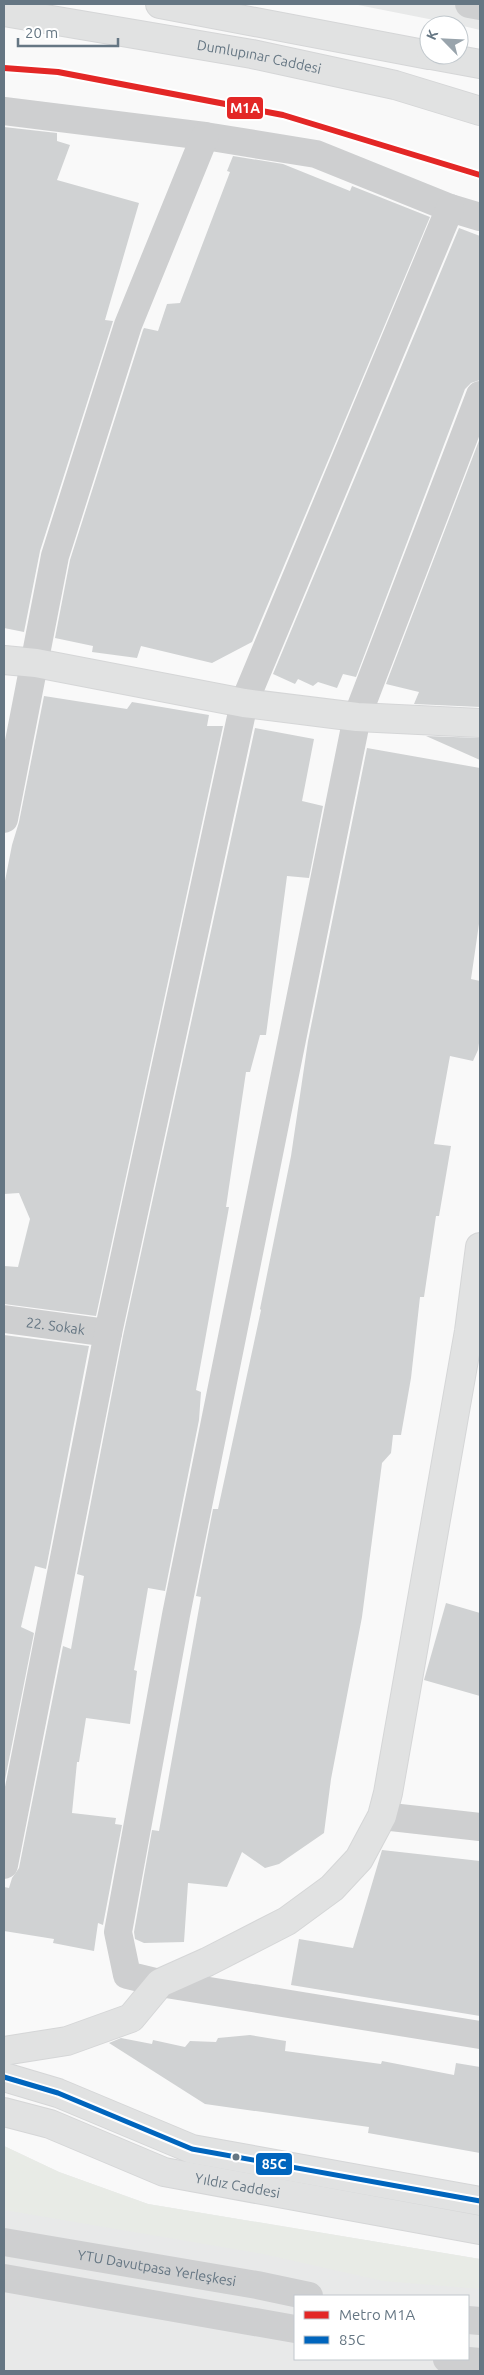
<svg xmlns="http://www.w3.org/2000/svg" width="484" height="2375" font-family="Ubuntu,sans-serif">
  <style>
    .built { fill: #e8e9e9; fill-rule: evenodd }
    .green { fill: #e8ebe6 }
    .building { fill: #d0d2d3 }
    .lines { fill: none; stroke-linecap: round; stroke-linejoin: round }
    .secondary-casing { stroke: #d5d6d7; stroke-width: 30 }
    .primary-casing { stroke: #d5d6d7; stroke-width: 30 }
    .street { stroke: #cecfd0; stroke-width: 28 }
    .secondary { stroke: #e1e2e2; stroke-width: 28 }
    .primary { stroke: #e1e2e2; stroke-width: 28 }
    .bus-1-casing { stroke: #fff; stroke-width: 9 }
    .bus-1 { stroke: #0065bd; stroke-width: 5 }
    .metro-1-casing { stroke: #fff; stroke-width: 10 }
    .metro-1 { stroke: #e32726; stroke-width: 6 }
    .bus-dot { fill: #657683; stroke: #fff; stroke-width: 2 }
    .labels { text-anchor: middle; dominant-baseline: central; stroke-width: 5; stroke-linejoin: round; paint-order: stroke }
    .street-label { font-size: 14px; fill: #657683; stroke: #fff }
    .line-badge { stroke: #fff; stroke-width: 2 }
    .badge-label { font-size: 14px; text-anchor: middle; font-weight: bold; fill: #fff }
  </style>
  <rect width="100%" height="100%" fill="#f9f9f9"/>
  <g class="built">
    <path d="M353 4H480V30L459 25Z"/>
    <path d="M4 2146 59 2172 148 2204 480 2259V2371H4ZM295 2296H468V2359H295Z"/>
  </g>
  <path class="green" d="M4 2146 59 2172 148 2204 480 2259V2289L383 2281 263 2254 4 2210Z"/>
  <g class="building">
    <path d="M4 127 57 133V141L70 145 57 180 139 203 105 320 113 321 40 551 24 632 4 628Z"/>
    <path d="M233 156 283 164 350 191 352 186 430 217 252 642 212 663 141 646 137 658 92 652 93 646 55 638 70 560 143 330 144 328 158 331 167 304 180 303 230 172 227 171Z"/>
    <path d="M459 228 480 236V380L471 383 465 389 356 677 343 674 337 688 318 682 313 686 298 679 295 684 273 674Z"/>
    <path d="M480 438V707L414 704 419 692 386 684Z"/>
    <path d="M44 696 127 709 132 702 209 715 207 726H223L96 1316 4 1304V1266L18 1267 30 1219 19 1193 4 1194V886L12 845 19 822Z"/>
    <path d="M255 728 314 739 302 801 323 806 309 878 287 876 266 1035H260L250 1072H246L226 1207H229L196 1390 201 1392 199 1420 165 1591 148 1588 134 1670 137 1671 130 1724 86 1718 79 1762H77L72 1813 116 1818 115 1824 122 1825 103 1925 98 1923 94 1951 53 1943 54 1939 4 1931V1887L9 1888 12 1878 19 1868 63 1646 71 1649 84 1576 77 1574 123 1336Z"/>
    <path d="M426 736 480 738V760Z"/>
    <path d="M367 748 480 768V917L471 979 480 981V1036L478 1050 473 1061 450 1056 434 1144 451 1146 439 1216H436L424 1297H420L411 1378 401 1435H393L391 1453 382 1463 362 1617 331 1779 324 1833 279 1864 265 1868 242 1852 227 1887 188 1883 184 1942 144 1943 135 1939 134 1932 152 1830 159 1831 201 1597 196 1596 213 1509H218L261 1310 260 1309 291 1156 308 1041Z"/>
    <path d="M4 1335 89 1346 46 1569 35 1566 21 1627 34 1633 4 1785Z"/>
    <path d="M446 1603 480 1613V1696L424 1680Z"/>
    <path d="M382 1850 480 1861V2016L291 1985 299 1939 353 1948Z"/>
    <path d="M250 2035 286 2041 285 2051 381 2064 382 2061 454 2075 456 2063 480 2067V2153L368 2133 369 2127 205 2104 109 2043 121 2038 152 2044 153 2040 185 2047 190 2041 216 2042 218 2038Z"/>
  </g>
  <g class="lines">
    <defs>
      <g id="secondary">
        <path d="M4 660 36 663 244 703 357 717 480 723"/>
        <path d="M4 2051 67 2041 131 2018 160 1983 207 1962 287 1921 332 1888 359 1859 382 1816 388 1793 469 1331 480 1247"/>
        <path d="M4 2077 58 2093 192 2149 480 2201"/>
        <path id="s3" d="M4 2112 50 2124 164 2172 480 2230"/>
      </g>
      <g id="primary">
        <path d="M160 4 429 55"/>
        <path id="s4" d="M4 12 252 54 395 85 480 111"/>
        <path d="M431 55 480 64"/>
      </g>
    </defs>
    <use href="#secondary" class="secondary-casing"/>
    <use href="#primary" class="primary-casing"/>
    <g class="street">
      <path d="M469 4 480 6"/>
      <path d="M4 111 205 136 316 154 450 208 480 217"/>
      <path d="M480 395 357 717 176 1615 118 1932 127 1975 160 1983 480 2035"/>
      <path d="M4 819 55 556 128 325 205 136"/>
      <path id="s1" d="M4 1319 108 1333"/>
      <path d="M382 1816 480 1827"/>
      <path d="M4 1865 108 1333 244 703 450 208"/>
      <path id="s2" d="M4 2242 257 2285 309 2296"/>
      <path d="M4 2278 295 2329"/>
      <path d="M468 2320 480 2321"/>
      <path d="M447 2359 480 2362"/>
    </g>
    <use href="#secondary" class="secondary"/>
    <use href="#primary" class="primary"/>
    <defs>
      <path id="bus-1" d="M4 2077 58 2093 192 2149 480 2201"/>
    </defs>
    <use href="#bus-1" class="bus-1-casing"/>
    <use href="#bus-1" class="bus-1"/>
    <defs>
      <path id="metro-1" d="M4 68 58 72 283 115 480 175"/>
    </defs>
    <use href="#metro-1" class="metro-1-casing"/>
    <use href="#metro-1" class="metro-1"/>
  </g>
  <circle class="bus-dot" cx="236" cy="2157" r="4.5"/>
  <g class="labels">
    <g class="street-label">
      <text stroke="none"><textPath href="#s4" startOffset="259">Dumlupınar Caddesi</textPath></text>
      <text stroke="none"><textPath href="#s1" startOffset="52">22. Sokak</textPath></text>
      <text stroke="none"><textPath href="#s3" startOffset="246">Yıldız Caddesi</textPath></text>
      <text stroke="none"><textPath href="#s2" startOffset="155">YTU Davutpasa Yerleşkesi</textPath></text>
    </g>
  </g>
  <g class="line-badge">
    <rect x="226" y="96" width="38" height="24" rx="5" fill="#e32726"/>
    <rect x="255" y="2152" width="38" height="24" rx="5" fill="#0065bd"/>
  </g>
  <g class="badge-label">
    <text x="245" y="113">M1A</text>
    <text x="274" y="2169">85C</text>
  </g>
  <rect width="484" height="2375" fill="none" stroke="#657683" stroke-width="10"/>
  <rect x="294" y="2295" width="175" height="65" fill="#ffffff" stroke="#c1c8cd"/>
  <rect x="304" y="2311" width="25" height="8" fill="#e32726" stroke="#c1c8cd"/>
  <text x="339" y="2320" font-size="15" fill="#657683">Metro M1A</text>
  <rect x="304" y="2336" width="25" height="8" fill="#0065bd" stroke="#c1c8cd"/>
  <text x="339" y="2345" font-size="15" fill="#657683">85C</text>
  <g transform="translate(444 40) rotate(294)"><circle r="24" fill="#ffffff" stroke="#c1c8cd"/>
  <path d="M0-4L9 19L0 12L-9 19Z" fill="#99a4ac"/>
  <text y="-8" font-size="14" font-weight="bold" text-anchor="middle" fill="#657683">K</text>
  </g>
  <path d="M18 38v8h100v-8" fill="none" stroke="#657683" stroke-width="2.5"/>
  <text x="25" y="38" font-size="15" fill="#657683" stroke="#ffffff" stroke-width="4" paint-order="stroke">20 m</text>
</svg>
